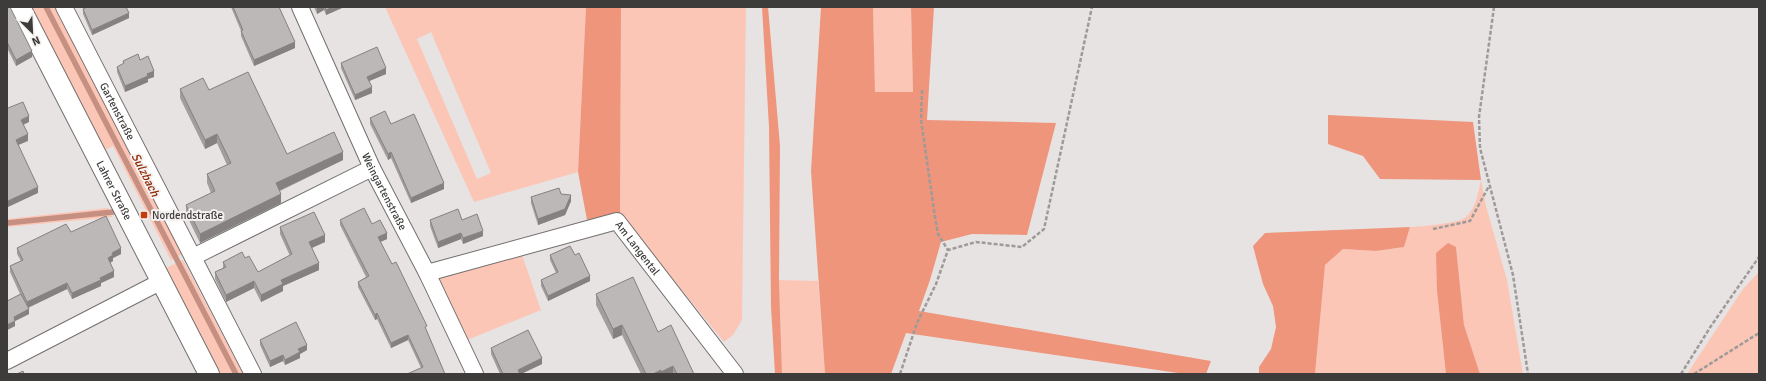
<svg xmlns="http://www.w3.org/2000/svg" width="1766" height="381" font-family="Signika,sans-serif">
  <style>
    .green { fill: #fcc6b7; fill-rule: evenodd }
    .forest { fill: #ef957c }
    .lines { fill: none; stroke-linecap: round; stroke-linejoin: round }
    .stream { stroke: #c59081; stroke-width: 5.5 }
    .minor-casing { stroke: #736f6e; stroke-width: 18 }
    .tertiary-casing { stroke: #736f6e; stroke-width: 22 }
    .path { stroke: #9d9a99; stroke-width: 2.5; stroke-dasharray: 4 2; stroke-linecap: butt }
    .minor { stroke: #fff; stroke-width: 16 }
    .tertiary { stroke: #fff; stroke-width: 20 }
    .wall { fill: #a29e9d }
    .shaded-wall { fill: #848180 }
    .building { fill: #bcb8b7; stroke: #848180 }
    .poi-dot { fill: #c43c0d; stroke: #f4f0ef; stroke-width: 1.5 }
    .labels { text-anchor: middle; dominant-baseline: central; stroke-width: 4; stroke-linejoin: round; paint-order: stroke }
    .street-label { font-size: 11px; fill: #3d3c3b; stroke: #f4f0ef }
    .poi-label { font-size: 11px; fill: #3d3c3b; stroke: #f4f0ef; text-anchor: start }
    .water-label { font-size: 12px; font-style: italic; fill: #902804; stroke: #f4f0ef }
  </style>
  <rect width="100%" height="100%" fill="#e7e3e2"/>
  <g class="green">
    <path d="M31 7H55L182 254 171 260 113 146 105 150Z"/>
    <path d="M385 7H586L578 172 474 202ZM431 32 491 173 477 179 417 39Z"/>
    <path d="M621 7H746L742 320 733 335 724 342 620 214Z"/>
    <path d="M873 7H911L913 92H875Z"/>
    <path d="M1481 180 1486 206 1507 280 1523 374H1480L1464 325 1456 247 1437 291 1446 374H1315L1325 265 1343 249 1376 251 1404 247 1410 227C1420 227 1455 223 1463 219 1476 211 1478 193 1481 180Z"/>
    <path d="M108 208 112 217 7 227V219Z"/>
    <path d="M522 255 541 310 467 340 438 278Z"/>
    <path d="M183 260 243 374H220L166 268Z"/>
    <path d="M1759 272V374H1687L1743 289Z"/>
    <path d="M779 280 818 281 825 374H782Z"/>
  </g>
  <g class="forest">
    <path d="M586 7H621L620 214 587 220 578 172Z"/>
    <path d="M762 7H768L780 146 779 280 782 374H775L771 307 769 127Z"/>
    <path d="M821 7H873L875 92H913L911 7H934L927 120 1056 123 1027 235 972 234 941 242 930 280 919 311 1211 361 1206 374H1185L906 333 891 374H825L811 171Z"/>
    <path d="M1328 115 1473 122 1481 180 1380 179 1363 156 1328 144Z"/>
    <path d="M1410 227 1404 247 1376 251 1343 249 1325 265 1315 374H1259V367L1271 349 1276 327 1273 306 1263 284 1253 246 1265 233Z"/>
    <path d="M1448 243 1456 247 1464 325 1480 374H1446L1437 291 1436 253Z"/>
  </g>
  <g class="lines">
    <g class="stream">
      <path d="M46 7 236 374"/>
      <path d="M7 223 113 212"/>
    </g>
    <defs>
      <g id="minor">
        <path id="s1" d="M64 7 253 374"/>
        <path id="s2" d="M300 7 372 168 427 273 475 374"/>
        <path d="M193 257 372 168"/>
        <path id="s3" d="M427 273 617 221 735 374"/>
        <path d="M7 361 162 281"/>
      </g>
      <g id="tertiary">
        <path id="s4" d="M20 7 209 374"/>
      </g>
    </defs>
    <use href="#minor" class="minor-casing"/>
    <use href="#tertiary" class="tertiary-casing"/>
    <g class="path">
      <path d="M1494 7 1479 117 1480 148 1513 275 1528 374"/>
      <path d="M922 90 921 120 935 217 938 234 948 250"/>
      <path d="M1433 229 1470 221 1489 186"/>
      <path d="M900 374 917 323 936 284 948 250 976 242 1022 247 1044 229 1092 7"/>
      <path d="M1681 374 1711 326 1759 257"/>
      <path d="M1694 374 1759 333"/>
    </g>
    <use href="#minor" class="minor"/>
    <use href="#tertiary" class="tertiary"/>
  </g>
  <g class="wall">
    <path d="M7 7 32 57 16 66 7 48Z"/>
    <path d="M231 7H279L295 48 254 66 241 36V31Z"/>
    <path d="M314 7H342V8L326 15 324 10 317 14Z"/>
    <path d="M83 9 129 18 92 35 83 14Z"/>
    <path d="M140 60 154 77 148 79V82L125 92 117 72V67L123 64V61Z"/>
    <path d="M341 63 386 74 369 81 372 93 355 100 341 68Z"/>
    <path d="M180 89 209 90 287 154 343 160 280 191 281 203 200 243 186 214V205L211 193 207 183V174L227 165 217 143 205 149 180 98Z"/>
    <path d="M370 118 391 124 444 189 411 203 391 158 388 160 370 124Z"/>
    <path d="M561 194 571 201 565 215 538 225 531 203V197Z"/>
    <path d="M340 220 387 239 380 242 427 331 445 374 421 368 408 340 391 348 377 319 375 320 358 287V282L366 277 340 225Z"/>
    <path d="M430 220H462L483 236 463 244 461 239 438 248 430 226Z"/>
    <path d="M280 227 325 242 312 248 319 270 283 286V291L261 302 254 288 226 302 215 279V272L223 268V262L245 258 258 272 290 256 280 234Z"/>
    <path d="M71 232 121 254 113 258V261L110 263 114 277 101 283V286L72 299 67 289 28 308 29 314 15 321V326L7 330V301L20 294 10 272V266L21 261 17 254V248Z"/>
    <path d="M550 255H575L590 281 548 301 541 286V280L556 273 550 260Z"/>
    <path d="M596 294 658 332 694 374H641L622 335 613 339 596 305Z"/>
    <path d="M260 340 307 350 300 354V358L285 365 283 361 270 367 260 345Z"/>
    <path d="M491 348 542 364 521 374H500L491 354Z"/>
  </g>
  <g class="shaded-wall">
    <path d="M320 7H324V10L317 14V8Z"/>
    <path d="M333 7H342V8L326 15V10Z"/>
    <path d="M129 13V18L92 35V30Z"/>
    <path d="M295 42V48L254 66V60Z"/>
    <path d="M32 51V57L16 66V60Z"/>
    <path d="M386 68V74L367 82V77Z"/>
    <path d="M154 71V77L148 79V82L125 92V86L147 74Z"/>
    <path d="M372 87V93L355 100V95Z"/>
    <path d="M29 116V122L21 126V120Z"/>
    <path d="M28 134V141L16 146V140Z"/>
    <path d="M217 134V143L205 149V140Z"/>
    <path d="M343 152V160L276 192V183Z"/>
    <path d="M391 152V158L388 160V154Z"/>
    <path d="M444 183V189L411 203V198Z"/>
    <path d="M38 187V193L8 207V201Z"/>
    <path d="M281 194V203L200 243V234Z"/>
    <path d="M571 195V201L565 215 538 225V219Z"/>
    <path d="M483 231V236L463 244V238Z"/>
    <path d="M387 233V239L378 243V237Z"/>
    <path d="M461 233V239L438 248V242Z"/>
    <path d="M325 235V242L309 249V242Z"/>
    <path d="M121 248V254L113 258V261L108 264V258L112 253Z"/>
    <path d="M319 263V270L283 286V291L261 302V295L281 280Z"/>
    <path d="M114 271V277L101 283V286L72 299V293L100 278Z"/>
    <path d="M590 276V281L548 301V296Z"/>
    <path d="M254 281V288L226 302V295Z"/>
    <path d="M67 283V289L27 308V302Z"/>
    <path d="M29 309V314L15 321V326L7 330V325L14 317Z"/>
    <path d="M377 313V319L375 320V315Z"/>
    <path d="M622 325V335L613 339V329Z"/>
    <path d="M408 335V340L391 348V343Z"/>
    <path d="M307 345V350L300 354V358L285 365V360L298 349Z"/>
    <path d="M283 355V361L270 367V361Z"/>
    <path d="M542 358V364L521 374H518V370Z"/>
    <path d="M673 366V374H661V372Z"/>
    <path d="M661 370V374H653Z"/>
  </g>
  <g class="building">
    <path d="M7 7H10L32 51 16 60 7 42Z"/>
    <path d="M87 7H126L129 13 92 30 83 9Z"/>
    <path d="M233 7H279L295 42 254 60 241 31 243 30Z"/>
    <path d="M325 7H333L326 10Z"/>
    <path d="M377 47 386 68 367 77 372 87 355 95 341 63Z"/>
    <path d="M138 54 140 60 148 56 154 71 147 74 148 76 125 86 117 67 124 63 123 61Z"/>
    <path d="M248 72 287 154 334 132 343 152 276 183 281 194 200 234 186 205 215 191 207 174 231 163 217 134 205 140 180 89 203 78 209 90Z"/>
    <path d="M23 102 29 116 21 120 28 134 16 140 38 187 8 201 7 199V107L8 108Z"/>
    <path d="M385 111 391 124 414 114 444 183 411 198 391 152 388 154 370 118Z"/>
    <path d="M559 188 561 194 571 195 565 209 538 219 531 197Z"/>
    <path d="M364 208 372 224 380 220 387 233 378 237 392 264 396 262 427 326 425 327 445 374H407L423 367 408 335 391 343 377 313 375 315 358 282 369 276 340 220Z"/>
    <path d="M458 209 462 220 477 214 483 231 463 238 461 233 438 242 430 220Z"/>
    <path d="M314 212 325 235 309 242 319 263 281 280 283 284 261 295 254 281 226 295 215 272 226 267 223 262 242 252 245 258 249 256 258 272 292 254 280 227Z"/>
    <path d="M106 216 121 248 112 253 113 255 108 258 114 271 100 278 101 280 72 293 67 283 27 302 10 266 23 260 17 248 66 224 71 232Z"/>
    <path d="M570 246 575 255 579 253 590 276 548 296 541 280 558 272 550 255Z"/>
    <path d="M633 277 658 332 671 325 694 374H677L673 366 661 372V370L653 374H646L622 325 613 329 596 294Z"/>
    <path d="M21 294 29 309 14 317 15 321 7 325V301Z"/>
    <path d="M296 322 307 345 298 349 300 352 285 360 283 355 270 361 260 340Z"/>
    <path d="M528 330 542 358 518 370 520 374H503L491 348Z"/>
    <path d="M23 371 24 374H17Z"/>
  </g>
  <rect class="poi-dot" x="140" y="211" width="8" height="8" rx="2"/>
  <g class="labels">
    <g class="street-label">
      <text stroke="none"><textPath href="#s1" startOffset="117">Gartenstraße</textPath></text>
      <text stroke="none"><textPath href="#s4" startOffset="206">Lahrer Straße</textPath></text>
      <text stroke="none"><textPath href="#s2" startOffset="203">Weingartenstraße</textPath></text>
      <text stroke="none"><textPath href="#s3" startOffset="231">Am Langental</textPath></text>
    </g>
    <g class="poi-label">
      <text x="152" y="215">Nordendstraße</text>
    </g>
    <g class="water-label">
      <text transform="translate(145 175) rotate(63)">Sulzbach</text>
    </g>
  </g>
  <rect width="1766" height="381" fill="none" stroke="#3d3c3b" stroke-width="16"/>
  <g transform="translate(32 32) rotate(156)" stroke="#f4f0ef" stroke-width="3" paint-order="stroke">
  <path d="M0-3L7 15L0 10L-7 15Z" fill="#3d3c3b"/>
  <text y="-6" font-size="11" font-weight="bold" text-anchor="middle" fill="#3d3c3b">N</text>
  </g>
</svg>
